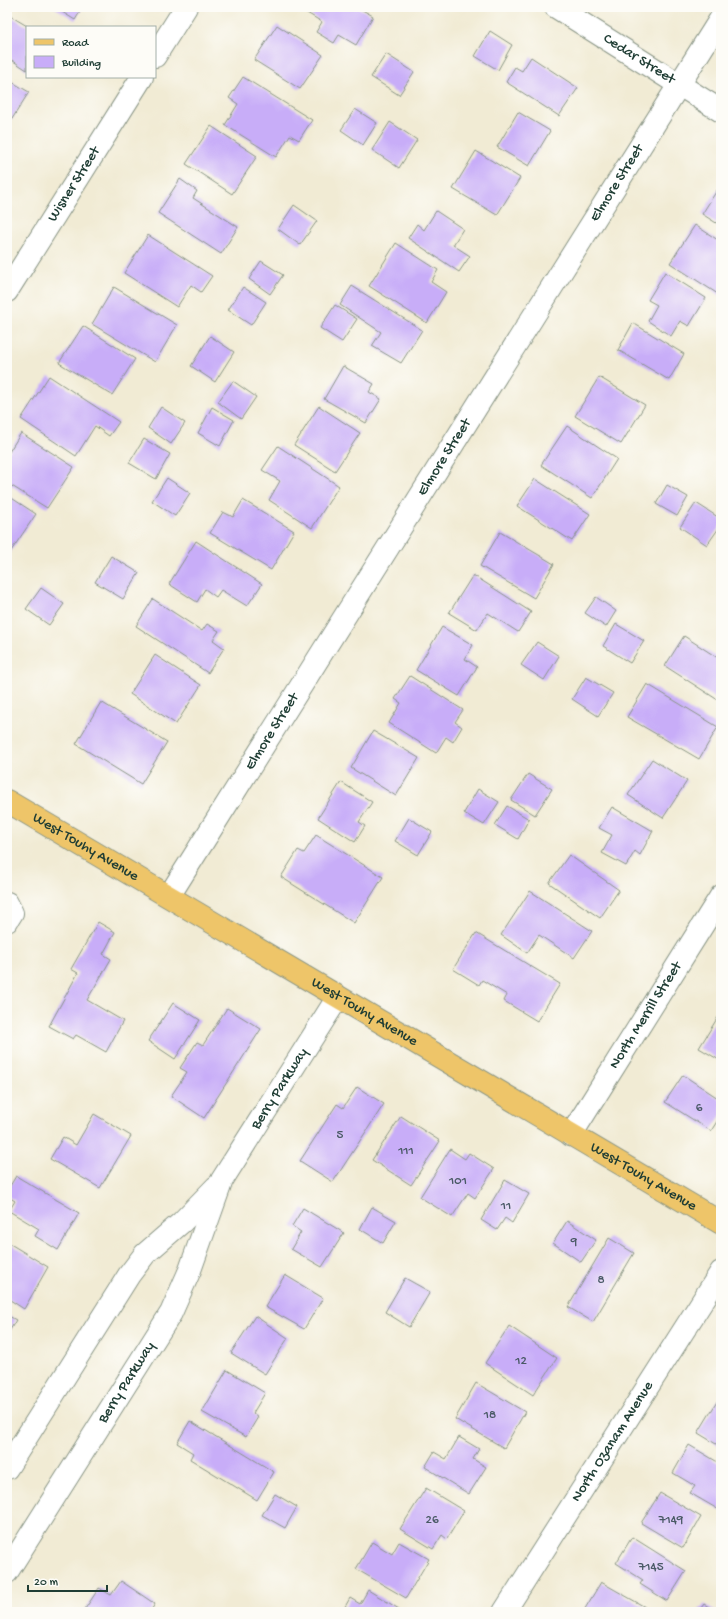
<svg xmlns="http://www.w3.org/2000/svg" width="728" height="1619" font-family="'Gochi Hand',sans-serif">
  <style>
    .building { fill: #c8adf8 }
    .lines { fill: none; stroke-linecap: round; stroke-linejoin: round }
    .minor-casing { stroke: #889484; stroke-width: 24 }
    .major-casing { stroke: #889484; stroke-width: 24 }
    .minor { stroke: #fff; stroke-width: 22 }
    .major { stroke: #eec569; stroke-width: 22 }
    .labels { text-anchor: middle; dominant-baseline: central; stroke-width: 4; stroke-linejoin: round; paint-order: stroke }
    .number-label { font-size: 13px; fill: #495965 }
    .street-label { font-size: 15px; fill: #1f3d34; stroke: #fdfcf7 }
  </style>
  <rect width="100%" height="100%" fill="#fdfcf7"/>
  <filter id="ink" filterUnits="userSpaceOnUse"><feTurbulence type="fractalNoise" baseFrequency=".025" numOctaves="2"/><feDisplacementMap in="SourceGraphic" scale="8" xChannelSelector="R" yChannelSelector="G"/><feConvolveMatrix kernelMatrix="1 2 1 2 8 2 1 2 1" color-interpolation-filters="sRGB"/></filter>
  <filter id="wash" filterUnits="userSpaceOnUse"><feTurbulence type="fractalNoise" baseFrequency=".012" numOctaves="4" result="noise"/><feDisplacementMap in="SourceGraphic" scale="16" xChannelSelector="R" yChannelSelector="G"/><feGaussianBlur stdDeviation="0.9" result="paint"/><feColorMatrix in="noise" values="0 0 0 0 0 0 0 0 0 0 0 0 0 0 0 0 0 1.4 0 .05"/><feComposite in="paint" operator="in"/></filter>
  <g filter="url(#wash)">
    <rect width="100%" height="100%" fill="#f1ebd4"/>
    <g id="blocks">
      <g class="building">
        <path d="M54 7H83L75 20Z"/>
        <path d="M297 7H357L373 16 356 45 339 35 334 43 316 32 322 22Z"/>
        <path d="M7 14 27 26V70L7 57Z"/>
        <path d="M277 25 323 55 300 89 254 60Z"/>
        <path d="M490 31 512 45 498 70 475 56Z"/>
        <path d="M386 54 414 72 399 95 371 77Z"/>
        <path d="M531 57 578 88 559 116 506 82 515 67 522 71Z"/>
        <path d="M243 77 312 120 299 140 290 135 276 157 225 125 238 104 229 98Z"/>
        <path d="M7 79 29 92 12 119 7 116Z"/>
        <path d="M355 109 377 123 363 145 341 130Z"/>
        <path d="M518 112 550 131 529 166 497 147Z"/>
        <path d="M390 122 417 140 399 168 372 150Z"/>
        <path d="M211 126 257 156 232 194 186 164Z"/>
        <path d="M476 151 520 178 497 215 453 189Z"/>
        <path d="M180 179 197 191 193 198 238 227 221 254 158 213Z"/>
        <path d="M721 184V226L702 214Z"/>
        <path d="M294 205 317 221 300 245 278 229Z"/>
        <path d="M436 211 463 229 453 245 470 256 459 272 408 238 417 224 424 230Z"/>
        <path d="M695 225 721 242V296L670 263Z"/>
        <path d="M148 235 212 276 201 292 191 285 177 307 124 273Z"/>
        <path d="M396 243 438 270 431 282 446 292 427 323 369 286Z"/>
        <path d="M261 261 283 275 270 294 249 279Z"/>
        <path d="M665 272 706 298 689 326 680 321 671 336 648 321 657 305 648 300Z"/>
        <path d="M352 286 422 330 401 363 372 346 381 332 340 305Z"/>
        <path d="M114 287 177 325 155 362 92 324Z"/>
        <path d="M243 287 266 302 251 325 228 310Z"/>
        <path d="M335 305 357 319 342 342 320 328Z"/>
        <path d="M633 323 684 354 669 380 618 350Z"/>
        <path d="M83 326 135 359 112 395 59 363Z"/>
        <path d="M210 336 234 352 215 382 191 366Z"/>
        <path d="M343 366 374 384 369 392 381 399 366 423 324 399Z"/>
        <path d="M49 376 119 422 109 436 95 426 76 456 21 419Z"/>
        <path d="M599 377 645 405 621 444 575 416Z"/>
        <path d="M233 381 256 397 241 419 218 402Z"/>
        <path d="M319 406 360 433 335 471 294 445Z"/>
        <path d="M161 407 185 423 171 444 148 428Z"/>
        <path d="M212 407 234 420 220 446 198 433Z"/>
        <path d="M567 426 617 459 592 498 541 465Z"/>
        <path d="M21 433 74 467 47 508 7 483V455Z"/>
        <path d="M144 439 170 454 156 479 129 463Z"/>
        <path d="M278 446 339 486 312 528 269 500 280 481 262 470Z"/>
        <path d="M167 478 190 493 175 516 152 501Z"/>
        <path d="M535 479 590 514 572 541 517 506Z"/>
        <path d="M667 485 688 497 677 516 656 504Z"/>
        <path d="M7 495 36 514 9 554 7 552Z"/>
        <path d="M243 500 294 531 271 570 210 533 223 512 233 517Z"/>
        <path d="M696 503 721 519V525L707 545 680 527Z"/>
        <path d="M500 532 554 564 534 598 480 566Z"/>
        <path d="M196 541 262 584 247 606 221 590 216 597 205 589 197 602 169 584Z"/>
        <path d="M111 556 139 573 123 599 95 582Z"/>
        <path d="M473 575 531 612 518 632 488 613 477 630 449 613Z"/>
        <path d="M41 588 64 604 49 625 26 609Z"/>
        <path d="M596 597 616 611 606 627 585 613Z"/>
        <path d="M153 599 202 631 207 624 219 631 213 640 224 648 208 673 136 626Z"/>
        <path d="M616 624 644 641 630 663 603 646Z"/>
        <path d="M442 627 473 645 465 659 477 667 459 696 416 670Z"/>
        <path d="M684 636 721 660V702L665 666Z"/>
        <path d="M537 642 559 656 544 680 521 665Z"/>
        <path d="M155 655 201 685 176 724 130 694Z"/>
        <path d="M410 676 463 710 455 722 462 727 453 742 446 737 436 753 389 723 401 703 395 699Z"/>
        <path d="M586 677 613 693 598 716 572 699Z"/>
        <path d="M647 684 718 727 699 759 627 717Z"/>
        <path d="M101 702 167 742 141 784 76 744Z"/>
        <path d="M373 731 419 758 396 796 351 768Z"/>
        <path d="M652 759 687 781 663 818 628 795Z"/>
        <path d="M528 774 552 789 535 815 511 800Z"/>
        <path d="M341 782 372 802 359 822 365 826 355 842 318 818Z"/>
        <path d="M478 789 499 802 484 825 464 813Z"/>
        <path d="M507 806 529 819 518 839 495 825Z"/>
        <path d="M612 807 653 831 640 855 635 851 626 866 602 853 612 835 599 828Z"/>
        <path d="M409 818 432 832 418 855 395 841Z"/>
        <path d="M316 835 383 877 354 923 281 877 298 850 304 853Z"/>
        <path d="M569 855 619 890 600 918 549 883Z"/>
        <path d="M530 891 592 931 574 958 539 935 527 953 501 935Z"/>
        <path d="M98 922 115 932 103 954 111 959 87 1000 123 1021 106 1052 76 1035 73 1039 49 1026 78 973 71 969Z"/>
        <path d="M476 933 560 984 537 1021 504 1001 507 995 482 980 479 985 453 969Z"/>
        <path d="M173 1003 200 1020 175 1059 148 1041Z"/>
        <path d="M227 1008 261 1029 204 1118 171 1096 187 1072 180 1068 197 1042 203 1045Z"/>
        <path d="M718 1017 721 1018V1061L699 1048Z"/>
        <path d="M683 1075 721 1100V1115L711 1131 665 1102Z"/>
        <path d="M357 1087 384 1104 333 1182 300 1161 337 1104 343 1108Z"/>
        <path d="M94 1114 131 1136 100 1188 50 1159 63 1137 76 1145Z"/>
        <path d="M401 1116 440 1141 411 1185 372 1160Z"/>
        <path d="M450 1149 465 1159 469 1153 494 1169 475 1198 468 1193 452 1217 420 1197Z"/>
        <path d="M16 1176 79 1213 58 1250 35 1236 39 1229 9 1211 15 1201 7 1196V1191Z"/>
        <path d="M505 1180 529 1194 512 1223 505 1218 497 1230 481 1220Z"/>
        <path d="M372 1207 396 1221 383 1243 360 1229Z"/>
        <path d="M303 1208 344 1233 322 1267 291 1249 301 1232 292 1226Z"/>
        <path d="M567 1221 596 1240 581 1262 553 1243Z"/>
        <path d="M609 1238 634 1253 593 1322 568 1307Z"/>
        <path d="M7 1242 48 1267 24 1309 7 1298Z"/>
        <path d="M285 1275 323 1298 304 1329 265 1307Z"/>
        <path d="M405 1278 430 1292 409 1327 385 1312Z"/>
        <path d="M7 1315 16 1320 7 1335Z"/>
        <path d="M255 1316 288 1338 265 1374 231 1353Z"/>
        <path d="M509 1326 557 1358 533 1395 485 1363Z"/>
        <path d="M227 1370 265 1393 253 1413 258 1417 246 1437 202 1412Z"/>
        <path d="M476 1383 525 1412 504 1448 455 1419Z"/>
        <path d="M718 1400 721 1402V1447L698 1433Z"/>
        <path d="M190 1421 274 1472 257 1500 190 1459 193 1453 177 1443Z"/>
        <path d="M459 1437 479 1449 473 1459 486 1467 469 1494 425 1467 434 1452 446 1459Z"/>
        <path d="M689 1445 721 1464V1511L690 1493 695 1486 673 1473Z"/>
        <path d="M426 1488 464 1511 447 1539 442 1535 433 1549 400 1529Z"/>
        <path d="M660 1493 701 1517 683 1548 641 1523Z"/>
        <path d="M275 1494 297 1507 285 1528 262 1515Z"/>
        <path d="M632 1537 686 1571 667 1601 640 1584 643 1580 616 1563Z"/>
        <path d="M372 1542 392 1554 399 1542 429 1559 406 1598 356 1569Z"/>
        <path d="M121 1581 155 1604 150 1612H83L99 1588 111 1595Z"/>
        <path d="M601 1582 645 1607 642 1612H583Z"/>
        <path d="M368 1590 399 1609 397 1612H342L350 1598 360 1604Z"/>
        <path d="M704 1604 717 1612H698Z"/>
      </g>
    </g>
  </g>
  <g filter="url(#ink)">
    <use href="#blocks" fill-opacity="0" stroke="#889484" stroke-width="1"/>
    <g class="lines">
      <defs>
        <g id="minor">
          <path id="s1" d="M556 7 721 111"/>
          <path d="M155 56 186 7"/>
          <path id="s2" d="M7 291 142 77"/>
          <path id="s3" d="M169 896 721 18"/>
          <path d="M7 903 12 913 7 921"/>
          <path id="s4" d="M571 1135 721 896"/>
          <path d="M7 1468 129 1275 145 1254 182 1222 216 1187"/>
          <path id="s5" d="M7 1572 171 1313 190 1270 222 1180 338 997"/>
          <path id="s6" d="M504 1612 721 1272"/>
        </g>
        <g id="major">
          <path id="s7" d="M7 801 721 1223"/>
        </g>
      </defs>
      <use href="#minor" class="minor-casing"/>
      <use href="#major" class="major-casing"/>
      <use href="#minor" class="minor"/>
      <use href="#major" class="major"/>
    </g>
  </g>
  <g class="labels">
    <g class="number-label">
      <text x="699" y="1108">6</text>
      <text x="340" y="1135">5</text>
      <text x="406" y="1151">111</text>
      <text x="458" y="1181">101</text>
      <text x="506" y="1206">11</text>
      <text x="574" y="1242">9</text>
      <text x="601" y="1280">8</text>
      <text x="521" y="1361">12</text>
      <text x="490" y="1415">18</text>
      <text x="432" y="1520">26</text>
      <text x="671" y="1520">7149</text>
      <text x="651" y="1567">7145</text>
    </g>
    <g class="street-label">
      <text stroke="none"><textPath href="#s1" startOffset="98">Cedar Street</textPath></text>
      <text stroke="none"><textPath href="#s3" startOffset="842">Elmore Street</textPath></text>
      <text stroke="none"><textPath href="#s2" startOffset="126">Wisner Street</textPath></text>
      <text stroke="none"><textPath href="#s3" startOffset="518">Elmore Street</textPath></text>
      <text stroke="none"><textPath href="#s3" startOffset="194">Elmore Street</textPath></text>
      <text stroke="none"><textPath href="#s7" startOffset="91">West Touhy Avenue</textPath></text>
      <text stroke="none"><textPath href="#s7" startOffset="415">West Touhy Avenue</textPath></text>
      <text stroke="none"><textPath href="#s4" startOffset="141">North Merrill Street</textPath></text>
      <text stroke="none"><textPath href="#s5" startOffset="557">Berry Parkway</textPath></text>
      <text stroke="none"><textPath href="#s7" startOffset="739">West Touhy Avenue</textPath></text>
      <text stroke="none"><textPath href="#s5" startOffset="224">Berry Parkway</textPath></text>
      <text stroke="none"><textPath href="#s6" startOffset="202">North Ozanam Avenue</textPath></text>
    </g>
  </g>
  <rect width="728" height="1619" fill="none" stroke="#fdfcf7" stroke-width="24"/>
  <rect x="26" y="26" width="130" height="52" fill="#fdfcf7" stroke="#a4b0a9"/>
  <rect x="34" y="39" width="20" height="6" fill="#eec569" stroke="#a4b0a9"/>
  <text x="62" y="46" font-size="12" fill="#1f3d34">Road</text>
  <rect x="34" y="56" width="20" height="12" fill="#c8adf8" stroke="#a4b0a9"/>
  <text x="62" y="66" font-size="12" fill="#1f3d34">Building</text>
  <path d="M28 1585v6h79v-6" fill="none" stroke="#1f3d34" stroke-width="2"/>
  <text x="34" y="1585" font-size="12" fill="#1f3d34" stroke="#fdfcf7" stroke-width="3" paint-order="stroke">20 m</text>
</svg>
